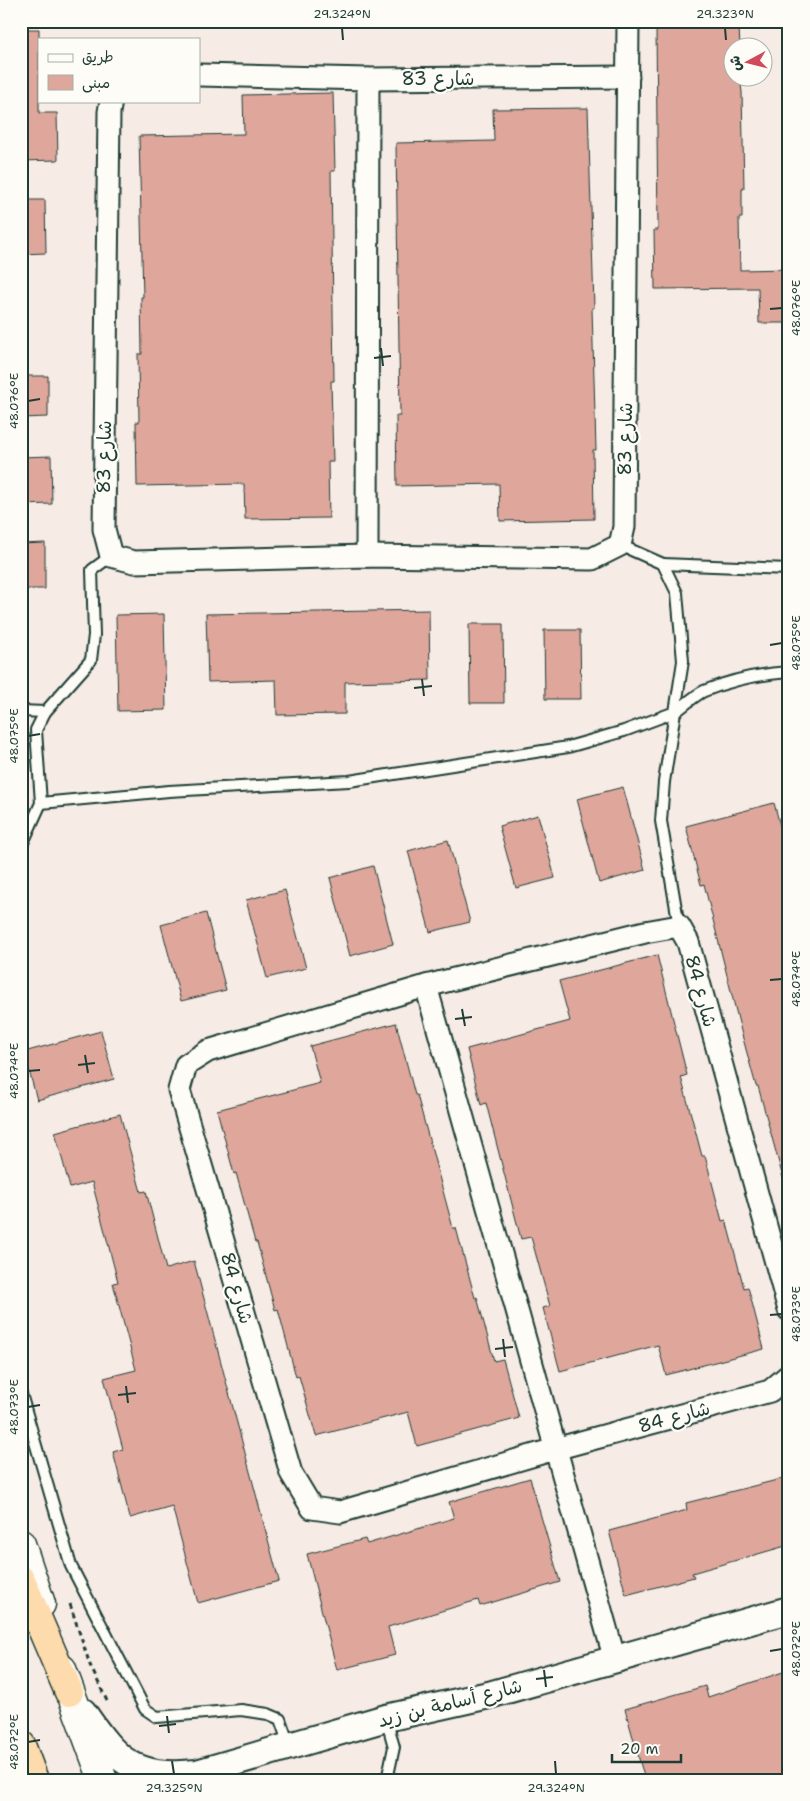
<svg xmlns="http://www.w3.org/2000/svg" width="810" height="1801" font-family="'Shantell Sans','Playpen Sans Arabic',sans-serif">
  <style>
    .building { fill: #dfa69c; stroke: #1f3d34 }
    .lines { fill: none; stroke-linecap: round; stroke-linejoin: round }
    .service-casing { stroke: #1f3d34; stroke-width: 14 }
    .minor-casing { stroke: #1f3d34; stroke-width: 25 }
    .tertiary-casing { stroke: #1f3d34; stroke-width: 30 }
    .secondary-casing { stroke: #1f3d34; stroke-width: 31 }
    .motorway-casing { stroke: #1f3d34; stroke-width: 31 }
    .path { stroke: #1f3d34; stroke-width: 3; stroke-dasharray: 5 4; stroke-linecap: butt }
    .service { stroke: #fdfcf7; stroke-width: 10 }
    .minor { stroke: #fdfcf7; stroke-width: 21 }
    .tertiary { stroke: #fdfcf7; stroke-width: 26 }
    .secondary { stroke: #fdfcf7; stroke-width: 28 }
    .motorway { stroke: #fedbac; stroke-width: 28 }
    .ticks { fill: none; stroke: #1f3d34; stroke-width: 2 }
    .labels { text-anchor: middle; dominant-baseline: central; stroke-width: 4.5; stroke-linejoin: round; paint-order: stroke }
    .street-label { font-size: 19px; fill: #1f3d34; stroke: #fdfcf7 }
    .neatline { fill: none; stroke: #1f3d34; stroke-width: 2 }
    .ticks-label { font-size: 12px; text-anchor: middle; fill: #1f3d34 }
  </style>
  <rect width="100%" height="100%" fill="#f7ebe5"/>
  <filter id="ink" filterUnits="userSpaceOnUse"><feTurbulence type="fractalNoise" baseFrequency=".02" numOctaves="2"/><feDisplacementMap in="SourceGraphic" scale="10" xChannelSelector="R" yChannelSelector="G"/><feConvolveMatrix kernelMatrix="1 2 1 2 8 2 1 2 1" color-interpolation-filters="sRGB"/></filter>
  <g filter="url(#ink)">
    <g class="building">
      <path d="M739 27 740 48H732V78H740L742 92 744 189H742V218H739L740 270 789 269V323H759L758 288 655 289 654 230H658L656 28Z"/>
      <path d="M21 29H39V113H57L58 160 21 161Z"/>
      <path d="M333 93 335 171H331L334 381H331L333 462H328L329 518 245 519 244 484 137 486 136 422H139L138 354H142L141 297H143L139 136 244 134 243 95Z"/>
      <path d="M588 108 594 308H592L596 450H593L594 519 500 521 499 484 397 486 396 416H400L396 143 494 141 493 109Z"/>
      <path d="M21 200H45L46 253 21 254Z"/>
      <path d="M21 376H48V417L21 418Z"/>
      <path d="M51 456 52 504 21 505V457Z"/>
      <path d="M45 543V589H21V544Z"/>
      <path d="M429 610 430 680 345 682V714L277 715 276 680 208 682 206 614Z"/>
      <path d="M164 614 166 710 118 711 116 615Z"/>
      <path d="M469 624H503L504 703H470Z"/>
      <path d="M544 630H580L581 699H545Z"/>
      <path d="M623 787 645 870 599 883 577 799Z"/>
      <path d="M774 803 789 859V1177L783 1178 758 1086H756L741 1031 704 884 701 885 686 826Z"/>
      <path d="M538 815 555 878 516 888 499 826Z"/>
      <path d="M448 840 470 922 430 932 408 851Z"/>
      <path d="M373 866 393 944 350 956 330 878Z"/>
      <path d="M285 890 306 968 267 978 246 900Z"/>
      <path d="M206 913 226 990 181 1001 161 925Z"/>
      <path d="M657 955 687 1075 681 1077 702 1156H705L722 1221 726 1220 744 1288 748 1287 764 1349 666 1375 658 1345 560 1371 543 1308 550 1306 531 1237 521 1239 486 1103 481 1105 467 1049 570 1021 559 981Z"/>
      <path d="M396 1023 415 1095H417L453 1228H456L475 1298 477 1297 494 1361 503 1359 519 1418 417 1446 408 1412 316 1436 299 1376 296 1377 278 1309 275 1310 257 1242H255L236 1173 234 1174 217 1110 320 1083 310 1046Z"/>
      <path d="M101 1031 114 1079 37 1100 24 1052Z"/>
      <path d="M120 1114 141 1192 146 1191 166 1269 194 1261 279 1581 198 1603 172 1506 130 1518 113 1452 123 1449 104 1378 136 1370 113 1283 118 1282 92 1182 70 1188 55 1132Z"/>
      <path d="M789 1477V1545L692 1573 694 1577 626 1595 609 1531 687 1510 686 1503Z"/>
      <path d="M530 1478 560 1582 480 1606 478 1600 388 1627 395 1655 337 1670 307 1554 365 1539 367 1544 454 1518 449 1502Z"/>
      <path d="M789 1670V1780H645L625 1709 705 1686 708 1697Z"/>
    </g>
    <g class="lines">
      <defs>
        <g id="service">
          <path d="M663 564 789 569"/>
          <path d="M21 711 45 712"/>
          <path d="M41 803 169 791 349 781 568 747 624 731 675 712 683 661 677 593 663 564 620 545"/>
          <path d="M21 847 41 803 36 730 45 712 91 660 94 635 92 570 111 556"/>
          <path d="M679 926 661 821 664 782 675 712C685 705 694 696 704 691 731 680 760 674 789 672"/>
          <path d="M21 1394 71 1566 145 1709 157 1717 241 1710 268 1714 280 1719 289 1745"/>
          <path d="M386 1718 394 1747 387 1780"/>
        </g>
        <g id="minor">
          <path d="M199 75 368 79 628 77"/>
          <path d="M111 101 109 112 104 529 111 556 134 562 367 556 592 559 620 545 624 527 628 21"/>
          <path d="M367 556 368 79"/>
          <path d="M426 986 615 1660"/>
          <path d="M789 1310 688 942 679 926 645 932 426 986 208 1051 186 1065 179 1090 291 1473 312 1508 340 1512 555 1449 770 1391 789 1375"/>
        </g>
        <path id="tertiary" d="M83 1712C117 1762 134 1779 197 1773L386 1718 489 1695 789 1610"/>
        <g id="secondary">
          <path d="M21 1544 41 1604"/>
          <path d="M62 1669 103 1780"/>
        </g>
        <g id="motorway">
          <path d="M21 1580 69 1692"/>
          <path d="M21 1745 34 1780"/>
        </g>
      </defs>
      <use href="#service" class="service-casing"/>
      <use href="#minor" class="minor-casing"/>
      <use href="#tertiary" class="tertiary-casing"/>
      <use href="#secondary" class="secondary-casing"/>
      <use href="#motorway" class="motorway-casing"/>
      <path class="path" d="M70 1604 90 1665 107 1701"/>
      <use href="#service" class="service"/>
      <use href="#minor" class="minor"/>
      <use href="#tertiary" class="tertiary"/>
      <use href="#secondary" class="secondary"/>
      <use href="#motorway" class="motorway"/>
    </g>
  </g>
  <path class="ticks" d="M342 28 343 40M725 28 726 40M770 309 782 308M381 348 383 366M374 358 391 356M28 401 40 399M770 645 782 643M422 679 424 696M414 688 432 686M28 736 40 734M770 980 782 979M462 1009 465 1026M455 1019 472 1017M85 1055 88 1073M78 1065 95 1063M28 1071 40 1070M770 1315 782 1314M503 1339 505 1357M495 1349 513 1347M126 1386 128 1403M118 1395 136 1393M28 1407 40 1405M770 1651 782 1649M544 1670 546 1687M536 1679 553 1677M167 1716 169 1733M159 1726 176 1724M28 1742 40 1740M172 1761 174 1774M555 1761 556 1774"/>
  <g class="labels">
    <g class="street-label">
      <text x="438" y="78">شارع 83</text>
      <text transform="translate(625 439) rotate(-89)">شارع 83</text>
      <text transform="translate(104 457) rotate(-89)">شارع 83</text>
      <text transform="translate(701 991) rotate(75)">شارع 84</text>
      <text transform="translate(237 1288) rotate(74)">شارع 84</text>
      <text transform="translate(674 1417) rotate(-15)">شارع 84</text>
      <text transform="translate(450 1703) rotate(-14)">شارع أسامة بن زيد</text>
    </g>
  </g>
  <rect width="810" height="1801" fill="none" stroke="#fdfcf7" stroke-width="55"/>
  <rect x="38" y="38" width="162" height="65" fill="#fdfcf7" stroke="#a4b0a9"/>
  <rect x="48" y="54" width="25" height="8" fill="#fdfcf7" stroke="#a4b0a9"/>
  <text x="82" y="62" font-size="15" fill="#1f3d34">طريق</text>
  <rect x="48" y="75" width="25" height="15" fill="#dfa69c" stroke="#a4b0a9"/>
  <text x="82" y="88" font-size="15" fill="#1f3d34">مبنى</text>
  <g transform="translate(748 62) rotate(263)"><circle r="24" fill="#fdfcf7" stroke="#a4b0a9"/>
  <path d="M0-4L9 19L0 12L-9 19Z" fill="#d1495b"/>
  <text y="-8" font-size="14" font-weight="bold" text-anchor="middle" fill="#1f3d34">ش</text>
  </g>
  <path d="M612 1754v8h69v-8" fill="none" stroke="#1f3d34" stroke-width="2.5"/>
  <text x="620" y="1754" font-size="15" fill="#1f3d34" stroke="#fdfcf7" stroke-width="4" paint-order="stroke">20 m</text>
  <rect x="28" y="28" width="754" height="1746" class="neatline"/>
  <g class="ticks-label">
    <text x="342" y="18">29.324°N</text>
    <text x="725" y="18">29.323°N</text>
    <text transform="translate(796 308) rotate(-90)" y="4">48.076°E</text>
    <text transform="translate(14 401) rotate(-90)" y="4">48.076°E</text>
    <text transform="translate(796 643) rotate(-90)" y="4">48.075°E</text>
    <text transform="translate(14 736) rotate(-90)" y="4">48.075°E</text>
    <text transform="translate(796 979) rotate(-90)" y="4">48.074°E</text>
    <text transform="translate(14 1071) rotate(-90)" y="4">48.074°E</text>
    <text transform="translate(796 1314) rotate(-90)" y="4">48.073°E</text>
    <text transform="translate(14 1407) rotate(-90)" y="4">48.073°E</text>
    <text transform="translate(796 1649) rotate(-90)" y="4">48.072°E</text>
    <text transform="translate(14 1742) rotate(-90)" y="4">48.072°E</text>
    <text x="174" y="1792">29.325°N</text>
    <text x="556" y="1792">29.324°N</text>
  </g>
</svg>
